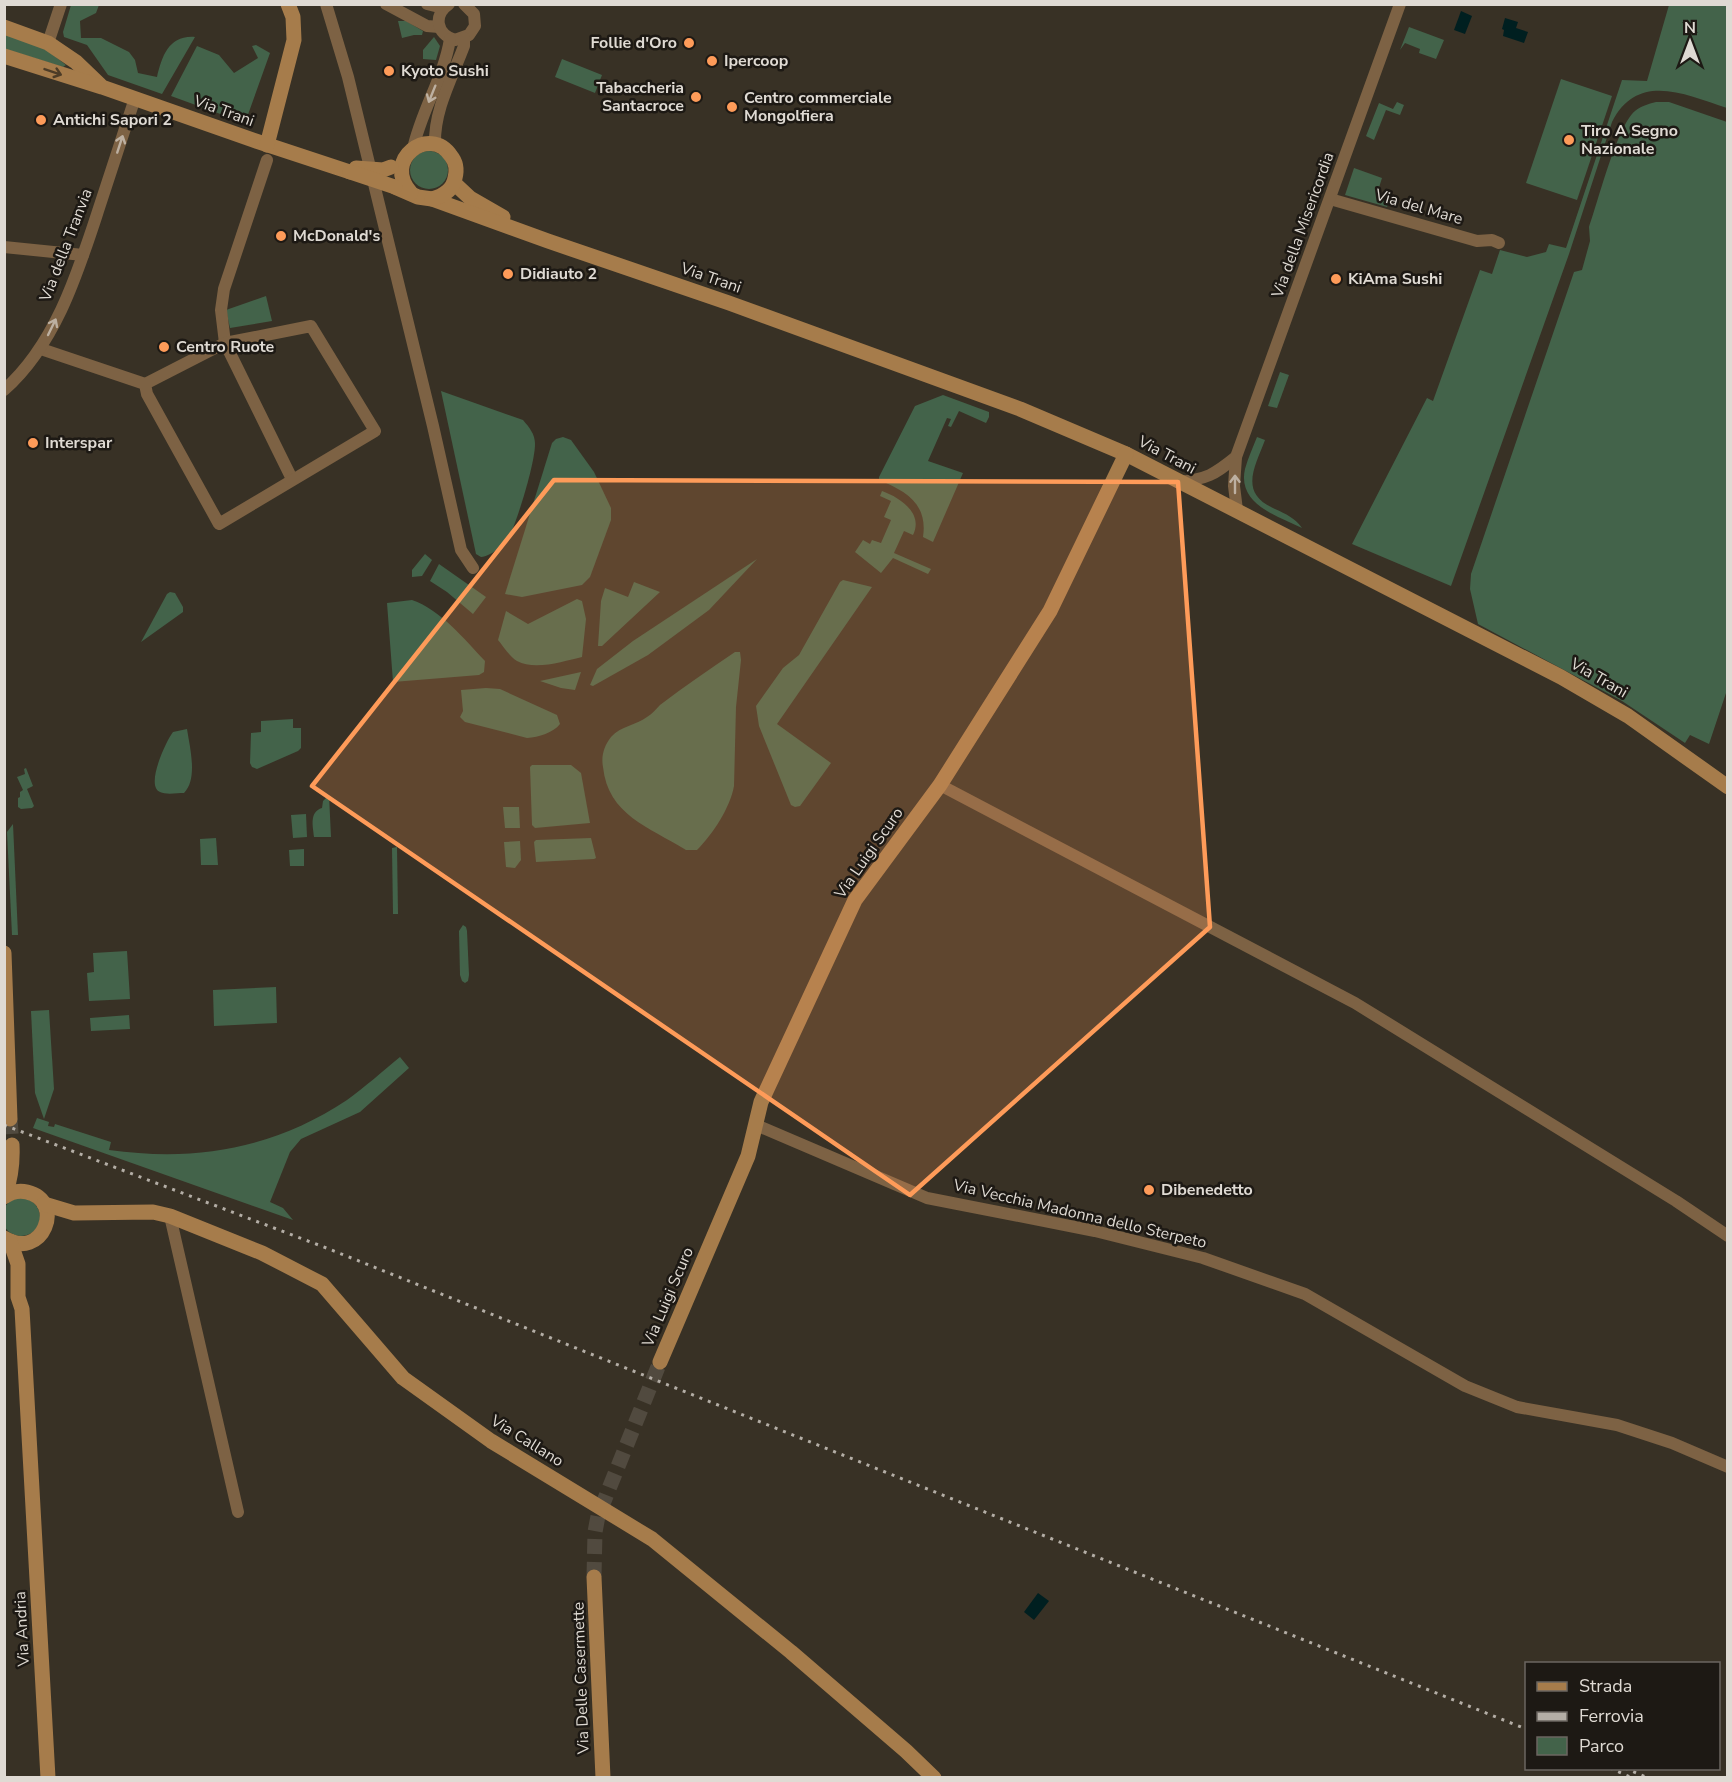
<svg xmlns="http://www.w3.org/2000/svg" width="1732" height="1782" font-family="'Nunito Sans',sans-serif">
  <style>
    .green { fill: #43634a }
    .water { fill: #001f20 }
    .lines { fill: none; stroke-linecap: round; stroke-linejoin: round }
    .secondary-tunnel { stroke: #514a3f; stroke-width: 15; stroke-dasharray: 15 8; stroke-linecap: butt }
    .street { stroke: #7d6244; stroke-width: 12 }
    .secondary { stroke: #a67c4b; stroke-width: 15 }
    .rail { stroke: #b4aea6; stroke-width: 3; stroke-dasharray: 3 6; stroke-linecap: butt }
    .secondary-bridge { stroke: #a67c4b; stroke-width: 15 }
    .oneway { stroke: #4d3c27 }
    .oneway2 { stroke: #bdb0a1 }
    .marked { fill: #fe9b59; fill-opacity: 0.2; stroke: #fe9b59; stroke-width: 4.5; stroke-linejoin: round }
    .poi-dot { fill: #fe9b59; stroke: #1d1914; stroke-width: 2 }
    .labels { text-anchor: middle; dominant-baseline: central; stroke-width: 5; stroke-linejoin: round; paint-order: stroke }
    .poi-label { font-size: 16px; font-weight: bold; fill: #dfdad3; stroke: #1d1914; text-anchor: start }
    .street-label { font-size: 16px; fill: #dfdad3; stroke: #1d1914 }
  </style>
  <rect width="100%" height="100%" fill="#383125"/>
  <g class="green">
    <path d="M71 5H99L96 13 80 21 81 38H101L129 52 135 60 138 73 157 77C162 56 169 35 195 37L162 94 108 75 87 45 64 37 63 32Z"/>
    <path d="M1669 5H1727V108C1686 95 1638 71 1612 122L1569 254 1451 586 1352 544 1427 398 1433 401 1480 270 1492 274 1500 250 1527 257 1546 252 1549 244 1566 248 1622 80 1647 81Z"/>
    <path d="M398 21H406L423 31 422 35H414L402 38Z"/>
    <path d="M1409 27 1444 40 1436 59 1419 53 1420 49 1405 43 1400 50Z"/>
    <path d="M5 34 43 47 66 65 63 67 5 49Z"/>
    <path d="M434 37 440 46 436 60 423 59V50Z"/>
    <path d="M256 45 270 53 245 123 171 96 197 46 219 55 234 73 258 58 252 46Z"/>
    <path d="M562 59 602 75 595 93 555 77Z"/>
    <path d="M1561 79 1612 96 1577 200 1526 183Z"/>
    <path d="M1397 102 1404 105 1400 115 1386 110 1374 140 1366 136 1379 103 1393 109Z"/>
    <path d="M1656 102H1669L1727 122 1728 687 1709 744 1690 735 1685 743 1622 701 1478 624 1470 589 1471 574 1574 272 1582 270 1590 241 1589 227C1598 202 1617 126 1635 111 1641 106 1648 104 1656 102Z"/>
    <circle cx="429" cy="170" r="19"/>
    <path d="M1354 168 1382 178 1376 197 1389 203 1387 207 1345 195Z"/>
    <path d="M266 296 272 321 230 328 226 310Z"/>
    <path d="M1280 372 1289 375 1277 408 1268 406Z"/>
    <path d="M441 391 523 420C529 427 535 434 535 444 535 463 518 518 510 535 505 545 491 556 481 557L476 554Z"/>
    <path d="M943 395 989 412V417L986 423 959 411 951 427 948 426 951 419 947 418 928 461 963 473 933 542 923 537C928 504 906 491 879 480V477L915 406Z"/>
    <path d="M563 437 571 440 594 472 611 508V520L590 577 582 585 522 597 505 594 552 443 556 439Z"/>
    <path d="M1257 437 1265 440C1254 469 1239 493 1275 509 1286 514 1295 518 1302 528 1277 516 1237 504 1245 469 1248 458 1253 447 1257 437Z"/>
    <path d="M882 491C899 497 924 513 913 535L904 531 894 553 931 569 928 574 893 558 881 573 855 552 863 540 870 544 872 540 881 543 891 520 884 517 891 501 880 496Z"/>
    <path d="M425 554 432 560 422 576 412 577V570Z"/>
    <path d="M757 559 709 610 648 655 593 686 590 685 597 669 633 641Z"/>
    <path d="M439 564 486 597 473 614 447 592 430 581Z"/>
    <path d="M843 580 872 587 777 724 831 763 800 806 795 807 791 805 759 726 756 706 783 668 799 655 840 582Z"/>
    <path d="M634 582 660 592 602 646H598L601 601 605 588 628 597Z"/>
    <path d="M170 592 175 593 183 607V612L141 642 167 594Z"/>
    <path d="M577 599 582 601 586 619 582 657C564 661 535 671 517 661 510 657 503 646 498 640L506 611 528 624Z"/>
    <path d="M412 600C441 610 464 639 485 661L484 672 479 675 393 682 387 603Z"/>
    <path d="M735 652H740L741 660 736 707 734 786C730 808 713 834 697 850H686C649 827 608 815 603 767 601 756 604 746 611 737 621 726 636 725 647 717 652 714 656 709 660 705 685 686 710 669 735 652Z"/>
    <path d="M581 672 575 690 561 688 540 681Z"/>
    <path d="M486 688 500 689 557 715 560 724C553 733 539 737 527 738L465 722 460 717 463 711 461 690Z"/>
    <path d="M293 719V728H301V748L298 751 257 769 252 767 250 763 251 733 261 732V721Z"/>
    <path d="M187 729C190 748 198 779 184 793 177 793 166 795 160 792 145 786 166 741 173 732Z"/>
    <path d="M532 765H571L581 773 590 823 535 828 532 825 530 767Z"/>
    <path d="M26 768 33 786 27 789 34 806 32 808 21 809 18 807V798L20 797V792L23 790 17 777 25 774 24 769Z"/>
    <path d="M329 795 331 837H314C313 826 309 812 322 808L323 801Z"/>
    <path d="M503 807H519L520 828H505Z"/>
    <path d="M306 814 307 837 293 838 291 815Z"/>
    <path d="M13 824 18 935H12L7 832Z"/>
    <path d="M216 838 218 865H201L200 839Z"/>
    <path d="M591 838 596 858 594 859 536 862 534 842 536 840Z"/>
    <path d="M520 841 521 860 515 868 506 867 504 842Z"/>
    <path d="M397 847 398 914H393L392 848Z"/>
    <path d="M304 849V866H290L289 850Z"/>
    <path d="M463 925 466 927 467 931 469 975 468 981 465 983 462 981 460 975 459 931Z"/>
    <path d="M127 951 130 999 89 1001 87 973 94 972 93 953Z"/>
    <path d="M276 987 277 1023 214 1026 213 990Z"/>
    <path d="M49 1010 54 1089 44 1119 35 1093 31 1011Z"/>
    <path d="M129 1015 130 1029 91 1031 90 1018Z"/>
    <path d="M400 1057 409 1068 360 1112 301 1139 290 1152 270 1202 283 1208 293 1220 33 1128 37 1118 49 1122 48 1126 54 1127 55 1124 111 1142 109 1150C196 1162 273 1149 347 1100 365 1087 383 1071 400 1057Z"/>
    <circle cx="21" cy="1217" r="19"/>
  </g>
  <g class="water">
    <path d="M1461 11 1472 16 1465 34 1454 30Z"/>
    <path d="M1505 18 1518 22 1516 28 1528 32 1524 43 1503 36 1504 30 1502 29Z"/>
    <path d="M1038 1593 1049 1601 1034 1620 1024 1612Z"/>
  </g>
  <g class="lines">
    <g class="secondary-tunnel">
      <path d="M10 1119 12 1145"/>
      <path d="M594 1577 595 1532 598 1516 660 1362"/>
    </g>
    <g class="street">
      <path d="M326 4 348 77 433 426 461 550 473 568"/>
      <path d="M386 4 427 26 439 27"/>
      <path d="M427 4 443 8"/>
      <path d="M449 4C433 15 436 34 455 40L469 35 475 26 474 14 464 4"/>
      <path d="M48 43 61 4"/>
      <path d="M435 144C434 110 452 78 464 46V38"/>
      <path d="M413 149C421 111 444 77 450 39"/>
      <path d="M267 160 224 289 221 310 225 343 292 479"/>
      <path d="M1330 199 1477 241 1492 240 1499 243"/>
      <path d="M4 247 83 255"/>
      <path d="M41 349 145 384 225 343 311 326 375 431 219 524 147 394 145 384"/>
      <path d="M4 390C56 344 78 272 99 208 111 171 123 135 135 98"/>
      <path d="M1178 482C1207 479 1214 475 1236 457"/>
      <path d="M1237 510 1234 486 1236 457 1400 4"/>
      <path d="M940 785 1355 1003 1676 1201 1728 1236"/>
      <path d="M756 1125 927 1198 1095 1231 1203 1258 1305 1294 1465 1386 1517 1407 1617 1425 1672 1443 1728 1467"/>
      <path d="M170 1216 238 1512"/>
    </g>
    <g class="secondary">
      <path d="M4 27 48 43 76 62 100 85"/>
      <path d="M4 56 102 87 253 140 350 172"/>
      <path d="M267 145 294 40 293 17 288 4"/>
      <path d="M454 183 470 198 503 217"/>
      <path d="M395 187 418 197 432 199 548 241 729 303 1020 409 1126 454 1561 677 1628 716 1728 787"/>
      <path d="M411 193C381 160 430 124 451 156 456 162 457 170 455 178 453 190 443 196 432 199"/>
      <path d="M4 953 10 1119"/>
      <path d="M5 1196C11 1178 13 1164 12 1145"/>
      <path d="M4 1197C11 1192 19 1190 27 1192 66 1201 43 1262 4 1238"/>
      <path d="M44 1204 74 1213 153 1212 170 1216 262 1253 322 1284 403 1378 491 1441 652 1539 791 1652 906 1751 934 1778"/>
      <path d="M10 1241 18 1264V1297L22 1309 48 1778"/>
      <path d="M660 1362 748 1156 761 1102 855 900 940 785 1050 611 1126 454"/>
      <path d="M594 1577 603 1778"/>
    </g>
    <g class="rail">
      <path d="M4 1125 329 1249 1526 1729"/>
      <path d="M1610 1768 1632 1778"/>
      <path d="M1625 1768 1648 1778"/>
    </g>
    <g class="secondary-bridge">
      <path d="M356 168 383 170 391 167"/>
      <path d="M350 172 395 187"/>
    </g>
  </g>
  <defs><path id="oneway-shaft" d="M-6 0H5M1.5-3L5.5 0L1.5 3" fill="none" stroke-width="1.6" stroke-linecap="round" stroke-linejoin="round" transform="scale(1.5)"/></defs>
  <use class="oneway" href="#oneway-shaft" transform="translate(53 72) rotate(19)"/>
  <g class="oneway2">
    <use href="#oneway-shaft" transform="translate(432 94) rotate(112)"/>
    <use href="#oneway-shaft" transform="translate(120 144) rotate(-72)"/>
    <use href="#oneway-shaft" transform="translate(52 327) rotate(-64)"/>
    <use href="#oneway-shaft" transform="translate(1235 484) rotate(-90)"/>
  </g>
  <path class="marked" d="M554 480 1178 482 1210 927 910 1195 312 786Z"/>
  <g class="poi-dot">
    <circle cx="689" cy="43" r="6"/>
    <circle cx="712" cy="61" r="6"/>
    <circle cx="389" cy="71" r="6"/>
    <circle cx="696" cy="97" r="6"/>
    <circle cx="732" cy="107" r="6"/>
    <circle cx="41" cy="120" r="6"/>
    <circle cx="1569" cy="140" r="6"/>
    <circle cx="281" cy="236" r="6"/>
    <circle cx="508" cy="274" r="6"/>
    <circle cx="1336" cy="279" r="6"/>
    <circle cx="164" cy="347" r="6"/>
    <circle cx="33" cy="443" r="6"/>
    <circle cx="1149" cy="1190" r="6"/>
  </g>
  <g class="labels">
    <g class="poi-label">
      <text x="677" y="43" text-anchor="end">Follie d'Oro</text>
      <text x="724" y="61">Ipercoop</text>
      <text x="401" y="71">Kyoto Sushi</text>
      <text x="684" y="88" text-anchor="end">Tabaccheria<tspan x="684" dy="18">Santacroce</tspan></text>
      <text x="744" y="98">Centro commerciale<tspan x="744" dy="18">Mongolfiera</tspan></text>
      <text x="53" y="120">Antichi Sapori 2</text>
      <text x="1581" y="131">Tiro A Segno<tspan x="1581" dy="18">Nazionale</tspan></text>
      <text x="293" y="236">McDonald's</text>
      <text x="520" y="274">Didiauto 2</text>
      <text x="1348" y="279">KiAma Sushi</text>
      <text x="176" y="347">Centro Ruote</text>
      <text x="45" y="443">Interspar</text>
      <text x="1161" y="1190">Dibenedetto</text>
    </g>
    <g class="street-label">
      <text transform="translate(224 111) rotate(20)">Via Trani</text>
      <text transform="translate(1419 207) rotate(16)">Via del Mare</text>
      <text transform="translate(1303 225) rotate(-70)">Via della Misericordia</text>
      <text transform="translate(66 245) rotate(-69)">Via della Tranvia</text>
      <text transform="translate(711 278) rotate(19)">Via Trani</text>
      <text transform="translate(1167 455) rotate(28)">Via Trani</text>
      <text transform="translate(1599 678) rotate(30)">Via Trani</text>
      <text transform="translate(869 853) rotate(-55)">Via Luigi Scuro</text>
      <text transform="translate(1080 1214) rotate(13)">Via Vecchia Madonna dello Sterpeto</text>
      <text transform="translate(668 1297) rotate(-67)">Via Luigi Scuro</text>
      <text transform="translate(527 1441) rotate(32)">Via Callano</text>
      <text transform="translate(22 1629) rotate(-93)">Via Andria</text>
      <text transform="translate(581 1678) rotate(-92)">Via Delle Casermette</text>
    </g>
  </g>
  <rect width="1732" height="1782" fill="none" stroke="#dfdad3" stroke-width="12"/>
  <rect x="1525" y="1662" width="195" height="108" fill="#1d1914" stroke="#6b6660" stroke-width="1.5"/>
  <rect x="1537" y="1682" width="30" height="9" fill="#a67c4b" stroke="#6b6660" stroke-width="1.5"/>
  <text x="1579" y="1692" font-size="18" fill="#dfdad3">Strada</text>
  <rect x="1537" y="1712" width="30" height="9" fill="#b4aea6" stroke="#6b6660" stroke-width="1.5"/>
  <text x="1579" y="1722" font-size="18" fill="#dfdad3">Ferrovia</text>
  <rect x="1537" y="1737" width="30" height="18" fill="#43634a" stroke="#6b6660" stroke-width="1.5"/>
  <text x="1579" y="1752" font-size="18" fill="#dfdad3">Parco</text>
  <g transform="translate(1690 42)" stroke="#1d1914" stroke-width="4.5" paint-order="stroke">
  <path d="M0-4.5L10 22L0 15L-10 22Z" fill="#dfdad3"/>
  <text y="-9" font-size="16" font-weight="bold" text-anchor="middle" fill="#dfdad3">N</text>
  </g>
</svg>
